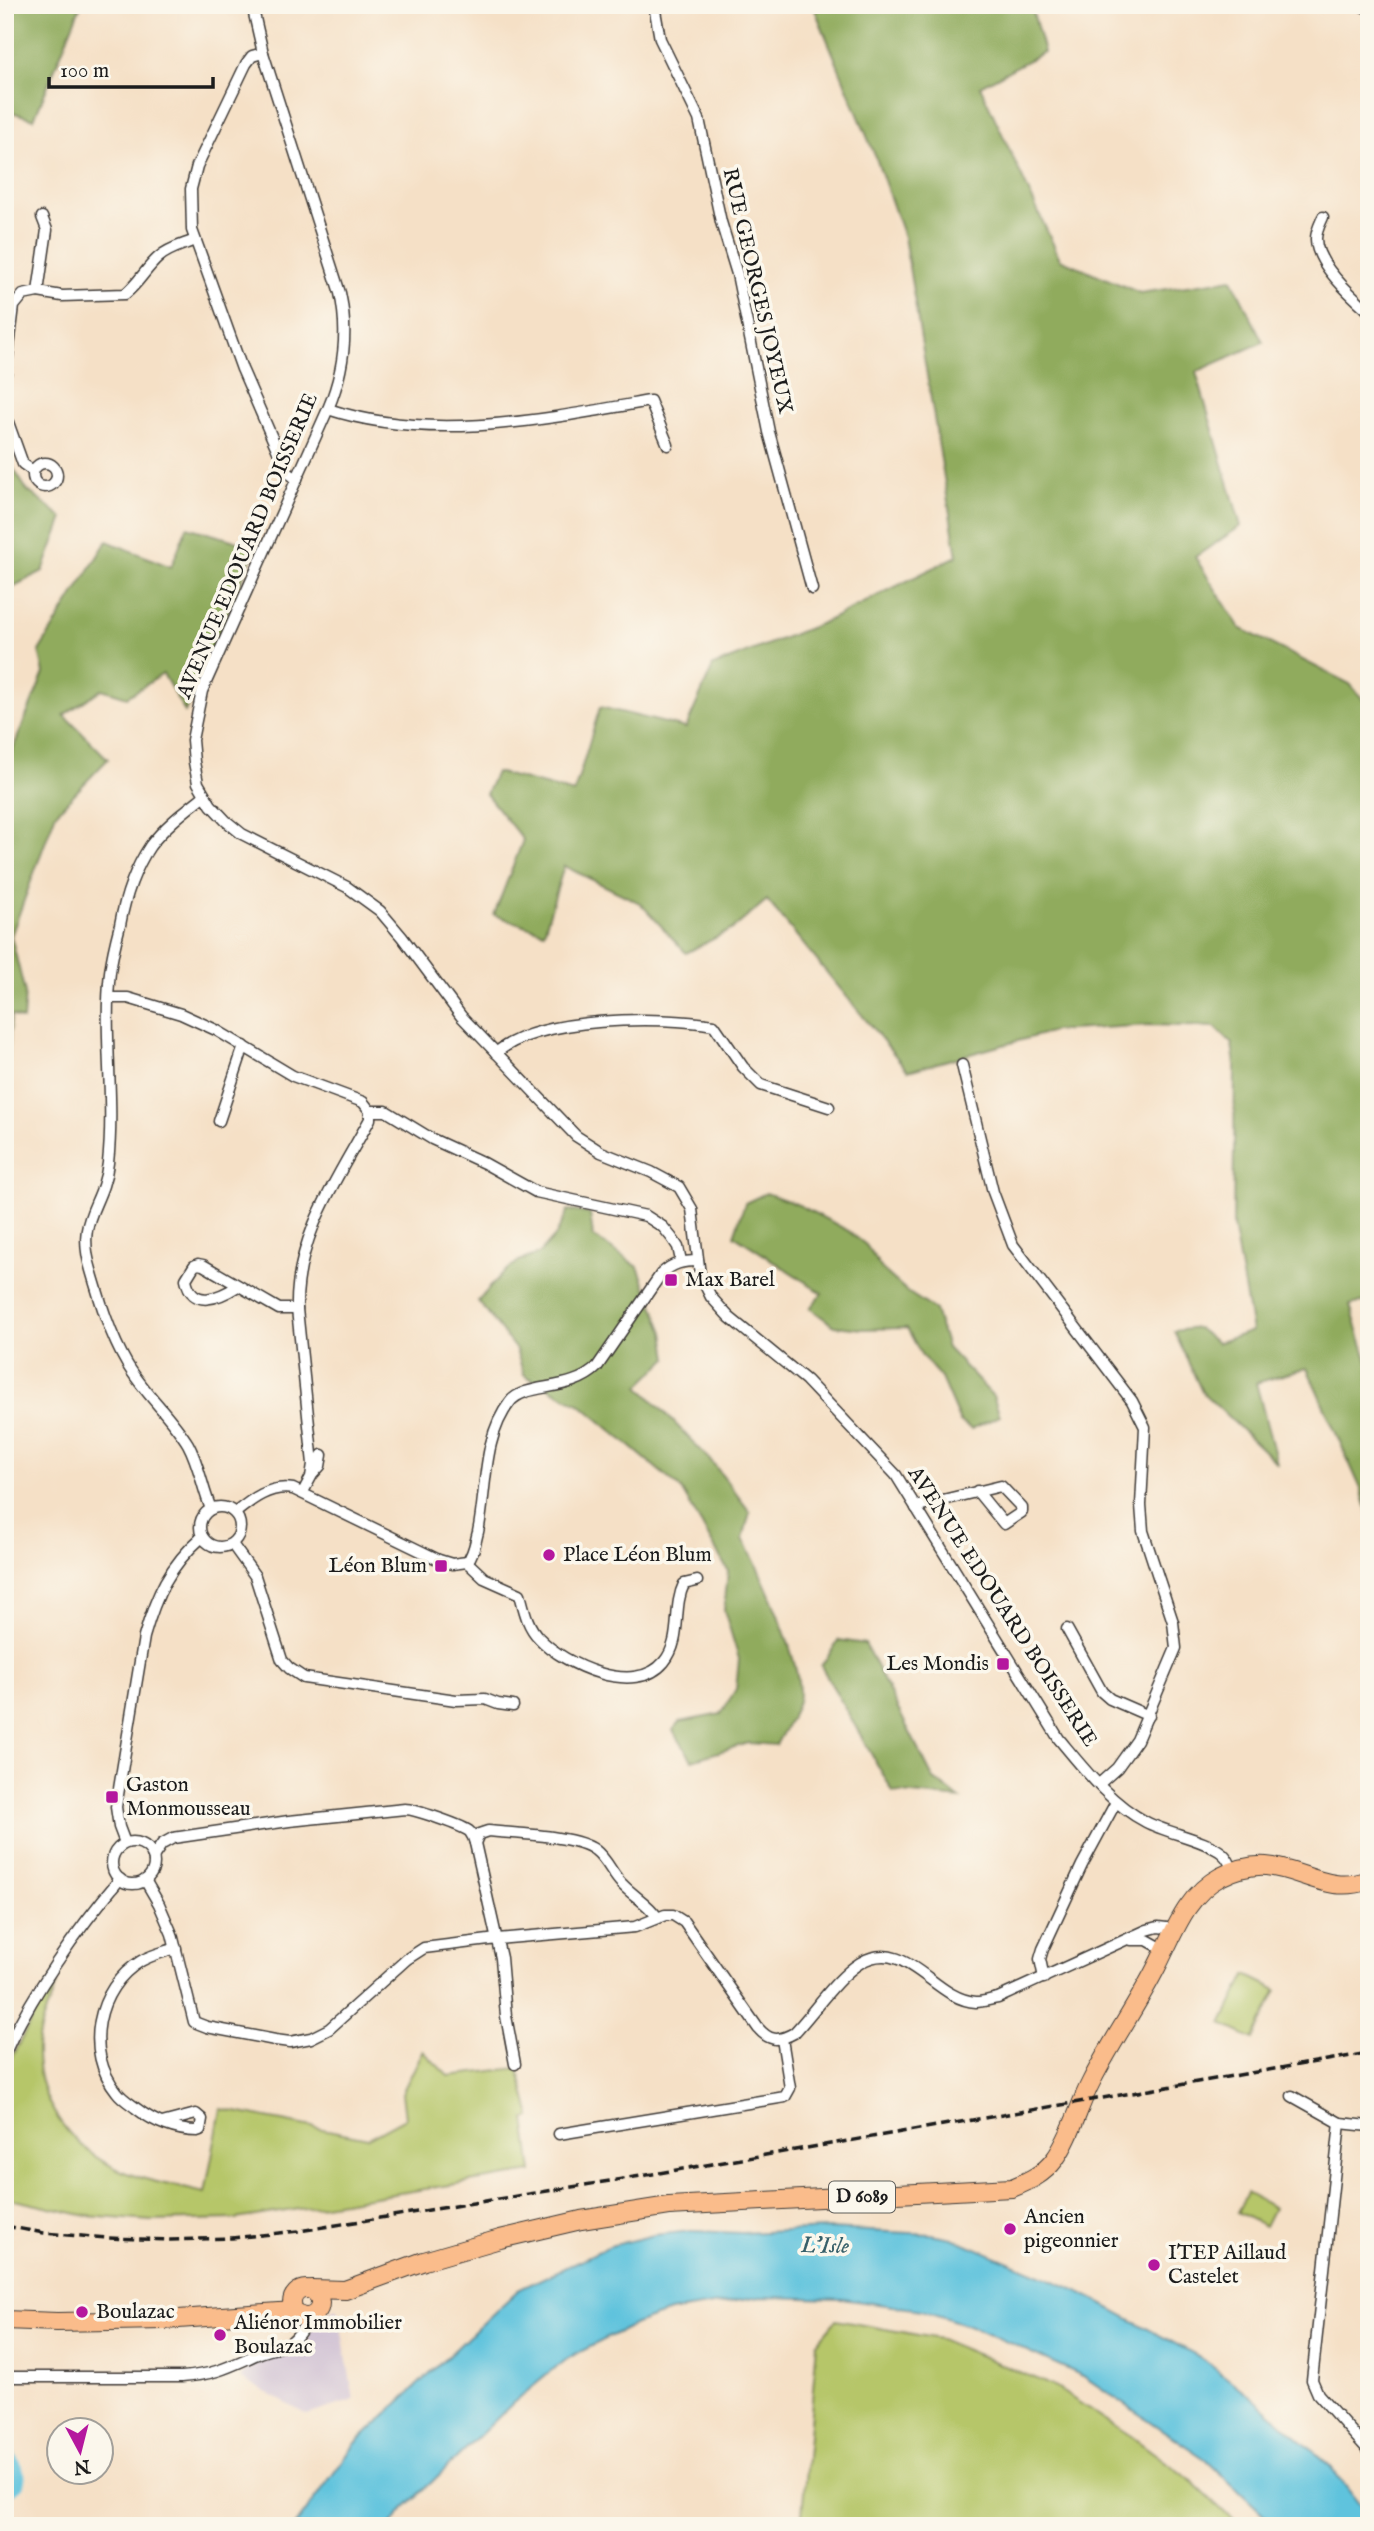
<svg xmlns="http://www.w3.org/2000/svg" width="1374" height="2531" font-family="'IM FELL English',serif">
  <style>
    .industrial { fill: #cdbed2 }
    .green { fill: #b6c669; stroke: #697142; stroke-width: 2 }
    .forest { fill: #90ab5d; stroke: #56643c; stroke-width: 2 }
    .water { fill: #5fc3dd; stroke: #3e707c; stroke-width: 2 }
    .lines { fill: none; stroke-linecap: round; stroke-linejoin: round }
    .river { stroke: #5fc3dd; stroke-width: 19 }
    .minor-casing { stroke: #3d3936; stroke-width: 13 }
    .primary-casing { stroke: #3d3936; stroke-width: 20 }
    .minor { stroke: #fff; stroke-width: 10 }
    .primary { stroke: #fabc8b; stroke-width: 18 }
    .rail { stroke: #1c1c1c; stroke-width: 3.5; stroke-dasharray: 10 5; stroke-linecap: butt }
    .poi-dot { fill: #b5179e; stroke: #fbf7ec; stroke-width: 2.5 }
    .labels { text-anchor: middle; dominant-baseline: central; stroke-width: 7; stroke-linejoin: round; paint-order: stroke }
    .shield { fill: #fbf7ec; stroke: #5f5e5a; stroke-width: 2 }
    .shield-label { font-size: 19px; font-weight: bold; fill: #1c1c1c }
    .street-label { font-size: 21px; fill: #1c1c1c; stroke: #fbf7ec }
    .poi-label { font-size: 21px; fill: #1c1c1c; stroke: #fbf7ec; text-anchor: start }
    .water-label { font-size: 23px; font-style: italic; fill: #375f69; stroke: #fbf7ec }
  </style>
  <rect width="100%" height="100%" fill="#fbf7ec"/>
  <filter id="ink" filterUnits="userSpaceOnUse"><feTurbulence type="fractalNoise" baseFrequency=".0143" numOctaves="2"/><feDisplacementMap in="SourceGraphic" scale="14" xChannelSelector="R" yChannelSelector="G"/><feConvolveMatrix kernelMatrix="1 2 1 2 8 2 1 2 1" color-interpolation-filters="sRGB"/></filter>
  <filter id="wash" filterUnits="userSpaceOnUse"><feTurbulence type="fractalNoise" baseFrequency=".00686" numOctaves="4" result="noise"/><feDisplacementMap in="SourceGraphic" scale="28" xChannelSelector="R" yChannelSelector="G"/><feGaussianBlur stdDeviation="1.57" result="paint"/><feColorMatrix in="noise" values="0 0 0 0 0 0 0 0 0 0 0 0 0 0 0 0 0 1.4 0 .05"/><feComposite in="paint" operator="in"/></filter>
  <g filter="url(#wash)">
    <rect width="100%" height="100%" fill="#f5e0c6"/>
    <path class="industrial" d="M335 2309 338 2310 354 2400 307 2415 240 2378 253 2363 275 2355 307 2348 309 2330Z"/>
    <g class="green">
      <path d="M1246 1975 1277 1990 1253 2039 1222 2024Z"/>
      <path d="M57 1984C49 2005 37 2028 37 2051 37 2104 74 2151 122 2171 147 2182 178 2186 205 2193L221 2109 368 2138 405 2118 402 2093 423 2051 448 2076 518 2068 531 2117 525 2119 532 2172 236 2219 151 2221 87 2216 5 2198V2069L44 1997Z"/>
      <path d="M1247 2193 1274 2208 1265 2226 1237 2212Z"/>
      <path d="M836 2320 940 2339 1053 2386 1131 2436 1189 2479 1239 2526H801L817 2343Z"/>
    </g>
    <g class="forest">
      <path d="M5 5H81L34 119 5 110Z"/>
      <path d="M813 5H1031L1044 52 980 86 1060 259 1140 293 1232 279 1263 342 1196 372 1241 526 1195 557 1240 628 1350 684 1369 706V1301L1350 1305 1369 1365V1516L1361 1489 1307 1368 1256 1383 1277 1463 1202 1392 1174 1331 1197 1328 1217 1343 1252 1331 1233 1226 1235 1065 1232 1044 1215 1027 1150 1025 1054 1031 908 1071 767 900 733 929 686 953 640 903 564 866 544 932 494 915 523 840 486 794 496 772 574 793 600 707 686 728 713 666 827 621 957 556 904 237 876 158Z"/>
      <path d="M5 455 27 490 63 518 43 571 5 591Z"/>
      <path d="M187 527 256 547 185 712 163 674 127 697 102 689 64 715 108 759 56 813 11 936 25 993 23 1020 11 1015 5 1113V768L44 673 39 651 107 541 171 567Z"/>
      <path d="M766 1193 799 1205 847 1230 866 1245 882 1269 909 1293 935 1310 947 1348 993 1396 1000 1416 971 1429 960 1422 941 1378 922 1356 907 1328 863 1329 834 1326 810 1308 822 1293 734 1235 745 1203Z"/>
      <path d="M568 1210 590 1214 593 1236 638 1267 664 1332 668 1358 639 1386 712 1462 750 1512 743 1539C760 1568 806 1671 798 1701 794 1716 783 1731 776 1745L748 1743 692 1760 673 1730 680 1722 721 1714 736 1689 739 1659 724 1610 728 1571 681 1489 581 1405 524 1375 516 1350 478 1301 501 1275 519 1261 539 1254 556 1235Z"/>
      <path d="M839 1640 865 1644 933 1778 960 1799 893 1792 821 1666Z"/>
    </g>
    <path class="water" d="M828 2229 931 2234 952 2238 1078 2291 1200 2357 1254 2399 1330 2466 1369 2517V2526H1276L1205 2459 1083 2376 971 2326 921 2310 842 2299 761 2297 670 2312 635 2324 566 2359 513 2403 400 2513 391 2526H295L356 2443 518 2290 610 2246 654 2235 692 2231 742 2233Z"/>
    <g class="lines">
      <path class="river" d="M5 2455 16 2476 15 2482 5 2488"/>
    </g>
  </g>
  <g filter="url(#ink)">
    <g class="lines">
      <defs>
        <g id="minor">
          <path d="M252 5 263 53 340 293C349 334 344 371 328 409L202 691 192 740 194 762 198 783 211 805 226 821 242 834 347 887 380 911 402 937 461 1016 576 1136 601 1152 651 1172 679 1187 692 1209 700 1275 711 1297 729 1317 806 1380 896 1475 1059 1739C1084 1769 1111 1804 1146 1822 1167 1833 1206 1840 1222 1853 1228 1858 1231 1865 1233 1872"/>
          <path d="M654 5 660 39 699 119 721 222 737 274 769 432 812 589"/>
          <path d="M1360 5 1369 9"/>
          <path d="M263 53 252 56 246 64 197 166 191 189 192 230 242 369 287 472 297 479"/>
          <path d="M1323 217C1320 224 1316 231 1316 239 1316 264 1351 295 1369 311"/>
          <path d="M38 292 47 230 42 217"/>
          <path d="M5 380 14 306 23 295 38 292 62 296 125 294C139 283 146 268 159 257 169 248 183 245 195 240"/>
          <path d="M328 409C430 443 547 419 650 401L668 445"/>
          <path d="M5 414 23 464 33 471"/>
          <circle cx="45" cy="475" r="12"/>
          <path d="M204 796C185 811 165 826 150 846 134 870 125 897 120 925 116 940 112 956 110 972 103 1035 115 1099 108 1163 103 1208 75 1217 91 1270 100 1301 110 1335 127 1364 144 1393 170 1415 188 1444 199 1464 202 1487 211 1509"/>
          <path d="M109 998H128L181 1014 216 1030 293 1076 363 1102 370 1111"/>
          <path d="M496 1053C538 1016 661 1016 714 1025L743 1067 761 1085 829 1107"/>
          <path d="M962 1065 993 1192 1013 1245 1132 1401 1145 1427 1141 1505 1143 1531 1173 1622 1176 1648 1137 1740 1117 1768 1099 1784"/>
          <path d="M370 1111H386L432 1139 484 1163 536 1192 646 1216 663 1227 672 1238 678 1247 681 1261"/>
          <path d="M219 1121 244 1046"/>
          <path d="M238 1286C219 1298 192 1310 186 1279L194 1266 198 1264 203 1265 279 1309H297"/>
          <path d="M312 1475 320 1466 322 1455"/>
          <path d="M303 1492 311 1477 313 1464 297 1309C295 1238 337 1179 370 1119V1111"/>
          <circle cx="220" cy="1527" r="20"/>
          <path d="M916 1508 922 1505 1001 1486 1022 1508V1512L1004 1524 977 1491"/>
          <path d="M235 1513C252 1499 270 1485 293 1489L439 1560 452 1564 467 1562C474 1554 475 1543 478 1532 487 1490 482 1438 510 1402 525 1382 571 1393 597 1367L661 1274C673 1263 682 1261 698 1261"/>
          <path d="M232 1544 255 1576 282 1660 289 1668 304 1678 456 1700 485 1699 498 1704 513 1706"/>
          <path d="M467 1562 484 1578 520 1594C524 1609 527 1626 539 1638 564 1665 635 1697 664 1662 683 1639 672 1608 684 1584L697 1581"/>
          <path d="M1067 1629 1102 1692 1110 1699 1149 1716"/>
          <circle cx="133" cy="1863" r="21"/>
          <path d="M125 1843 119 1827 116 1807 144 1637C156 1595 169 1566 202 1537"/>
          <path d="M475 1843 479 1834 488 1831C514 1834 576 1835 595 1850 607 1859 612 1874 622 1884 633 1896 648 1903 657 1917"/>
          <path d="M153 1857 162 1844 173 1838 289 1821 405 1809C414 1809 464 1826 470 1832 473 1836 474 1839 475 1843L501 1958 506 2016 515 2064"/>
          <path d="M145 1880 159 1904 172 1934 194 2022 207 2027 275 2040 290 2042 311 2038 329 2029 407 1959 424 1948 497 1939 635 1927 665 1915H673L684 1922 758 2028C769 2041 778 2042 794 2033 814 2012 836 1978 860 1963 906 1935 934 2000 976 2002 984 2002 991 1999 998 1998L1147 1930 1158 1927 1175 1929"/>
          <path d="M1131 1940H1147L1165 1950"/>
          <path d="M1044 1978 1040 1959 1043 1949 1082 1865 1116 1802"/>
          <path d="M5 2053C31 1995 78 1928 120 1879"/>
          <path d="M1292 2096 1340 2123 1369 2126"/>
          <path d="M162 2123 196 2114 202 2119 200 2130 197 2131C176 2131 154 2122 137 2109 131 2104 122 2099 117 2092 84 2052 96 1988 141 1961 151 1955 164 1952 176 1948"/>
          <path d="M1340 2123 1312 2380 1318 2394 1369 2451"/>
          <path d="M559 2134 785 2097 790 2088 782 2039"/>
          <path d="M11 2377H182C218 2374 228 2367 260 2353 270 2349 282 2348 291 2342 299 2336 305 2325 310 2316"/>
        </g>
        <g id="primary">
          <circle cx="306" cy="2303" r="14"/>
          <path d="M311 2289 345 2290 424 2261 500 2239 581 2220 669 2206 1012 2188C1029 2181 1044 2174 1055 2159 1072 2135 1078 2107 1091 2082 1111 2042 1137 2006 1157 1966 1173 1935 1186 1895 1220 1877 1234 1870 1250 1865 1266 1866 1303 1869 1329 1895 1369 1880"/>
          <path d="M5 2320 57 2322 164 2320 294 2311"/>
        </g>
      </defs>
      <use href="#minor" class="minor-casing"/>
      <use href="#primary" class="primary-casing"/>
      <use href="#minor" class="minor"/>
      <use href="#primary" class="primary"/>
      <path class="rail" d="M5 2226 44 2233 106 2238 171 2240 232 2238 299 2231 647 2175 1369 2053"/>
    </g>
  </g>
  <g class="poi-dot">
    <rect x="664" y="1273" width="14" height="14" rx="3.5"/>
    <circle cx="549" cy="1555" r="7"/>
    <rect x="434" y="1559" width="14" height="14" rx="3.5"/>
    <rect x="996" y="1657" width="14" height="14" rx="3.5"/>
    <rect x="105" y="1790" width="14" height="14" rx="3.5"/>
    <circle cx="1010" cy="2229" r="7"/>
    <circle cx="1154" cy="2265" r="7"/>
    <circle cx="82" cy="2312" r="7"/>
    <circle cx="220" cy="2335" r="7"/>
  </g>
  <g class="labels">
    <rect class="shield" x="829" y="2181.5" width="66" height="31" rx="5"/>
    <g class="shield-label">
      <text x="862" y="2197">D 6089</text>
    </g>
    <g class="street-label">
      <text transform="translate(757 291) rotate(77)">RUE GEORGES JOYEUX</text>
      <text transform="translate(248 546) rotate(-67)">AVENUE EDOUARD BOISSERIE</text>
      <text transform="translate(1002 1607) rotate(57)">AVENUE EDOUARD BOISSERIE</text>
    </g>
    <g class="poi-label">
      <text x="685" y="1280">Max Barel</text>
      <text x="563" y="1555">Place Léon Blum</text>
      <text x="427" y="1566" text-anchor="end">Léon Blum</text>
      <text x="989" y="1664" text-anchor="end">Les Mondis</text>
      <text x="126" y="1785">Gaston<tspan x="126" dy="24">Monmousseau</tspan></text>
      <text x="1024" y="2217">Ancien<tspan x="1024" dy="24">pigeonnier</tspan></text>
      <text x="1168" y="2253">ITEP Aillaud<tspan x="1168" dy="24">Castelet</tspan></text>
      <text x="96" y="2312">Boulazac</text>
      <text x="234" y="2323">Aliénor Immobilier<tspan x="234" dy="24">Boulazac</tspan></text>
    </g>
    <g class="water-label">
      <text transform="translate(825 2246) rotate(1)">L'Isle</text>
    </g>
  </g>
  <rect width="1374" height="2531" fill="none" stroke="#fbf7ec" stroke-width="28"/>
  <g transform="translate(80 2451) rotate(173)"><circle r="33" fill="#fbf7ec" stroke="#a29f99" stroke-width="2"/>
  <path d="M0-5L12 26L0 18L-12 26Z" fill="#b5179e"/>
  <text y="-10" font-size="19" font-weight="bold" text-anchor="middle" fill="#1c1c1c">N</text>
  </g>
  <path d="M49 77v10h164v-10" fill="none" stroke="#1c1c1c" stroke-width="3.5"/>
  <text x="60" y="77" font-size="21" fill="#1c1c1c" stroke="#fbf7ec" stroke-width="5" paint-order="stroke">100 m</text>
</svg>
